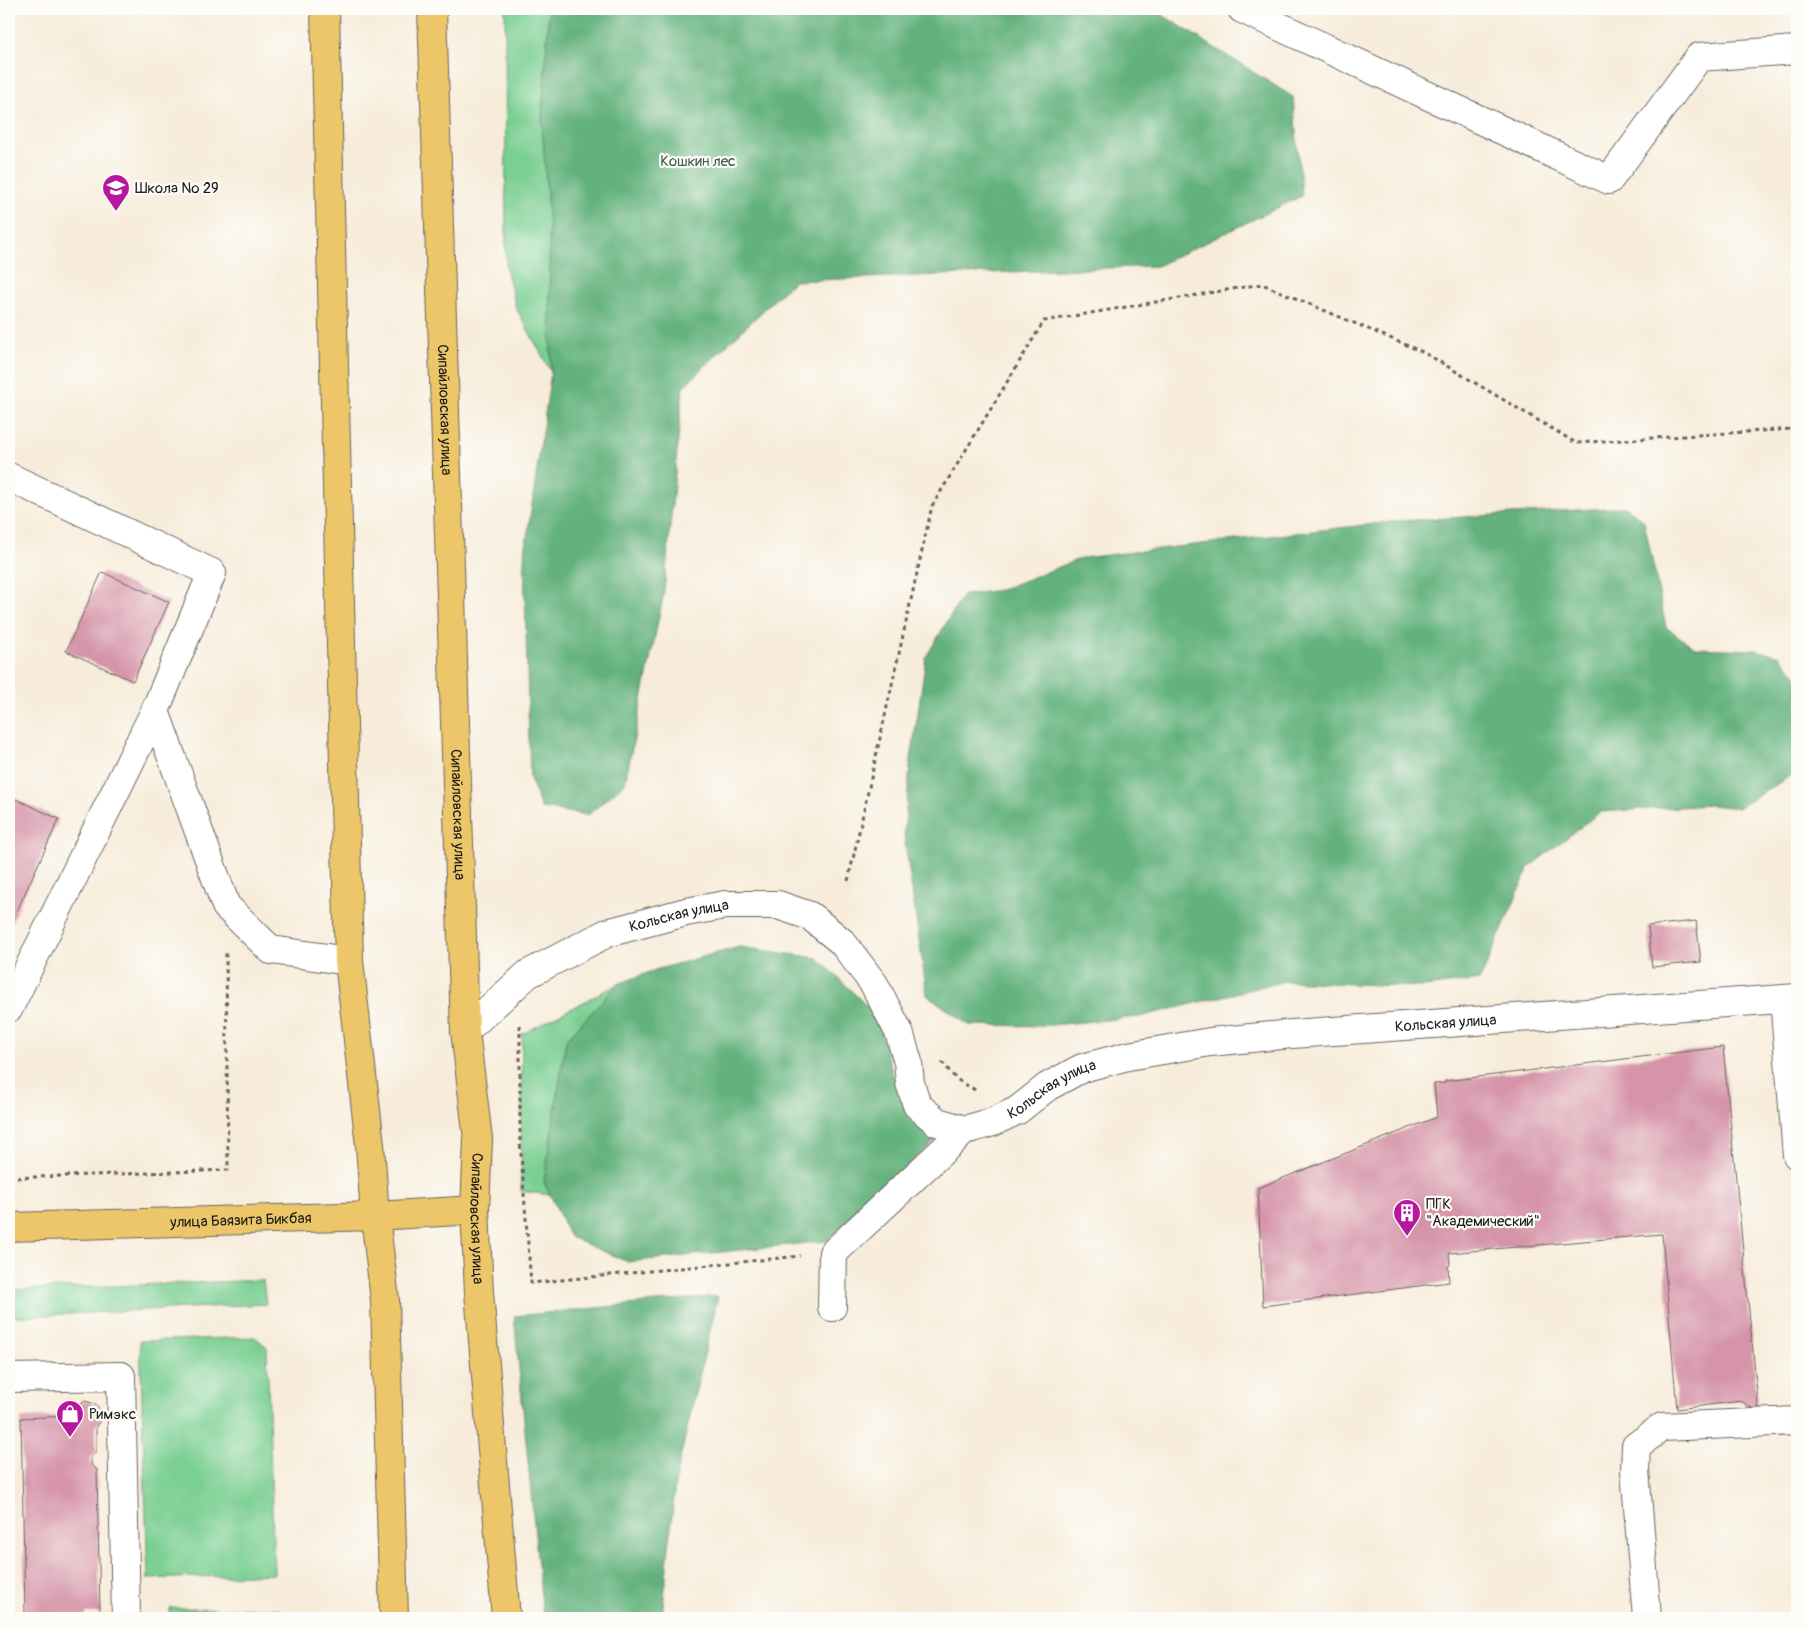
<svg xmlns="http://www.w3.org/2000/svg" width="1806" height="1627" font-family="Pangolin,sans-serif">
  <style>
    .green { fill: #7acf93; stroke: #4b7658 }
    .forest { fill: #63b27d; stroke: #40674c }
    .building { fill: #d594a9 }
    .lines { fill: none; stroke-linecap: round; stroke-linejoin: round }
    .minor-casing { stroke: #69655e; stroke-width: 30 }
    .major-casing { stroke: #69655e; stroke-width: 30 }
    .path { stroke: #69655e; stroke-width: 3; stroke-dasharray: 4 4; stroke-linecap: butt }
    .minor { stroke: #fff; stroke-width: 28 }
    .major { stroke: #ecc669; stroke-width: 28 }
    .labels { text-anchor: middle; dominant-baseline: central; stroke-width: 4.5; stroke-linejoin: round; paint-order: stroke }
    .park-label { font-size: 15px; fill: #3d5b46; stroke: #fdfcf7 }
    .poi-label { font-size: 15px; fill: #1c1c1c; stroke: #fdfcf7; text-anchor: start }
    .street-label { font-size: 15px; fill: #1c1c1c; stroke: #fdfcf7 }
  </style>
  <rect width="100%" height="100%" fill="#fdfcf7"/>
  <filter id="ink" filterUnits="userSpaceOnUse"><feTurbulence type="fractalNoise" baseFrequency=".02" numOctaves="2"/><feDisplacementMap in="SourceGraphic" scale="10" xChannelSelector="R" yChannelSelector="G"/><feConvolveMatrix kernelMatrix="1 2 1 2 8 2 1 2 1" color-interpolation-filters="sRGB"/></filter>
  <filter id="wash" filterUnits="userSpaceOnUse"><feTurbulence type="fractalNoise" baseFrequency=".0096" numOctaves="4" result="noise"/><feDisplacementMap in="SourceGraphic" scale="20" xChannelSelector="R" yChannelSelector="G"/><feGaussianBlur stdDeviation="1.12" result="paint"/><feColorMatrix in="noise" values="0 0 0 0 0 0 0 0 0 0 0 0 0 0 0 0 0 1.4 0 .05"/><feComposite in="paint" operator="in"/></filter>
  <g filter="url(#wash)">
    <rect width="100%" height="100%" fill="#f7ecda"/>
    <g class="green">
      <path d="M505 9H549L542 120 549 227 551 372 516 308 506 267Z"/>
      <path d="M618 984 566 1040 544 1182 550 1195 521 1191 522 1034Z"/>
      <path d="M263 1280 266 1304 9 1317V1290Z"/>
      <path d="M255 1337 267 1347 274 1574 148 1579 140 1341Z"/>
      <path d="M170 1608 279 1609 278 1618H170Z"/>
    </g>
    <g class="forest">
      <path d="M549 9H1153L1293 97 1302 196 1157 266 794 281 683 387 664 592 625 783 588 815 541 808 530 778 524 559 551 372 549 227 542 120Z"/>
      <path d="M1626 507 1644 521 1666 627 1695 648 1756 650 1780 656 1797 676V772L1738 808 1710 805 1600 812 1529 867 1480 980 1424 987 1285 981 1139 1017 1040 1026 969 1025 927 995 904 835 910 767 926 657 963 595 1000 590 1082 558 1399 521Z"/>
      <path d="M739 947 818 958 875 1014 898 1092 913 1124 937 1139 826 1241 628 1262 570 1237 544 1182 566 1040 618 984 655 970Z"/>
      <path d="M718 1296 676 1476 662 1618H543L514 1316Z"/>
    </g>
    <g id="blocks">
      <g class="building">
        <path d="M102 572 169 602 133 681 66 651Z"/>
        <path d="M9 796 59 819 9 928Z"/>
        <path d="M1696 921 1701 962 1652 967 1648 926Z"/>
        <path d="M1723 1047 1759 1413 1741 1401 1677 1409 1662 1234 1449 1253 1450 1265 1448 1266 1449 1282 1263 1306 1258 1188 1437 1117 1434 1084 1445 1083V1081Z"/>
        <path d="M85 1401 95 1404 99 1409 100 1421 96 1426V1451L91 1457V1464L97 1470 100 1613H86V1618H39V1614H25L21 1418 72 1416 75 1407Z"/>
      </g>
    </g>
  </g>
  <g filter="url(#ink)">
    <use href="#blocks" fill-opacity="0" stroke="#69655e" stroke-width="1"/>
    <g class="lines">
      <defs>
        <g id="minor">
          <path d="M1242 9 1609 180 1699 57 1797 50"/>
          <path d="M9 477 212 573 155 711"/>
          <path d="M1784 999 1797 1155"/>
          <path d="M9 1008 155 711 226 906 271 950 349 961"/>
          <path id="s1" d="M465 1031 528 974 607 933 686 912 725 905H778L810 916 842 942 874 984 899 1032 908 1062 910 1083 917 1105 937 1122 965 1130 993 1122 1018 1110 1047 1087 1082 1068 1128 1056 1210 1042 1292 1034 1797 998"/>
          <path d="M832 1307 833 1253 965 1130"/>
          <path d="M9 1378 121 1376 126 1618"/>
          <path d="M1647 1618 1635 1470 1636 1446 1662 1427 1797 1421"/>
        </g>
        <g id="major">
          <path d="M325 9 349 961 370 1145 375 1216 385 1300 394 1618"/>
          <path id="s2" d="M432 9 465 1031 478 1139 475 1210 479 1292 506 1618"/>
          <path id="s3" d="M9 1227 375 1216 475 1210"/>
        </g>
      </defs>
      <use href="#minor" class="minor-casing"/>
      <use href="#major" class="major-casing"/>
      <g class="path">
        <path d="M848 881 932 506 1044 321 1262 284 1425 353 1576 443 1791 429 1797 426"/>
        <path d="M520 1025V1141L531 1283 800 1256"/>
        <path d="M942 1062 956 1079 977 1091"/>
        <path d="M9 1178 228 1170 226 952"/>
      </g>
      <use href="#minor" class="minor"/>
      <use href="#major" class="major"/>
    </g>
  </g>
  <defs>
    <symbol id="school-pin" viewBox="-11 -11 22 30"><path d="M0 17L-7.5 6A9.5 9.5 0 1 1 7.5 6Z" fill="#b5179e" stroke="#fdfcf7"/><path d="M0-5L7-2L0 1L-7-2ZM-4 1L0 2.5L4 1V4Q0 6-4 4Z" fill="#fff"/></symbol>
    <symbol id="building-pin" viewBox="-11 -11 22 30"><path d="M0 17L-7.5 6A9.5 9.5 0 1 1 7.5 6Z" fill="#b5179e" stroke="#fdfcf7"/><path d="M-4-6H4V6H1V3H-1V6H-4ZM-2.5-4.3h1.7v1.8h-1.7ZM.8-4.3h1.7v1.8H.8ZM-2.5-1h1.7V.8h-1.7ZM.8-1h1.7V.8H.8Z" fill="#fff"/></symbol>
    <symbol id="shop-pin" viewBox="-11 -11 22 30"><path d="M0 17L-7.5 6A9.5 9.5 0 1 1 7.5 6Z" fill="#b5179e" stroke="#fdfcf7"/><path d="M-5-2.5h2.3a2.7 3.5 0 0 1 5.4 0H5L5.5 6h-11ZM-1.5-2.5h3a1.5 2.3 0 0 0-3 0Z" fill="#fff"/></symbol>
  </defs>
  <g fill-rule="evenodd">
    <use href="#school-pin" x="100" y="172" width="32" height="43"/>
    <use href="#building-pin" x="1391" y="1197" width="32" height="43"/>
    <use href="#shop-pin" x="54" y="1398" width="32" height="43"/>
  </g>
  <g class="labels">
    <g class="park-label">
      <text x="698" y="161">Кошкин лес</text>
    </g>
    <g class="poi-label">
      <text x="135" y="188">Школа № 29</text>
      <text x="1426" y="1204">ПГК<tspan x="1426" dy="17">"Академический"</tspan></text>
      <text x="89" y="1414">Римэкс</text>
    </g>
    <g class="street-label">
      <text stroke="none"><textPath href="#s2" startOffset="401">Сипайловская улица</textPath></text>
      <text stroke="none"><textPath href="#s2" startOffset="806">Сипайловская улица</textPath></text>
      <text stroke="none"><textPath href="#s1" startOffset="248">Кольская улица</textPath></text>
      <text stroke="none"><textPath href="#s1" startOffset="1162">Кольская улица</textPath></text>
      <text stroke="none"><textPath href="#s1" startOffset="758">Кольская улица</textPath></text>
      <text stroke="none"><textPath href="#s2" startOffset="1211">Сипайловская улица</textPath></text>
      <text stroke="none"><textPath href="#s3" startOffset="232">улица Баязита Бикбая</textPath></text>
    </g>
  </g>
  <rect width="1806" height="1627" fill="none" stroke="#fdfcf7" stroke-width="30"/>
</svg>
